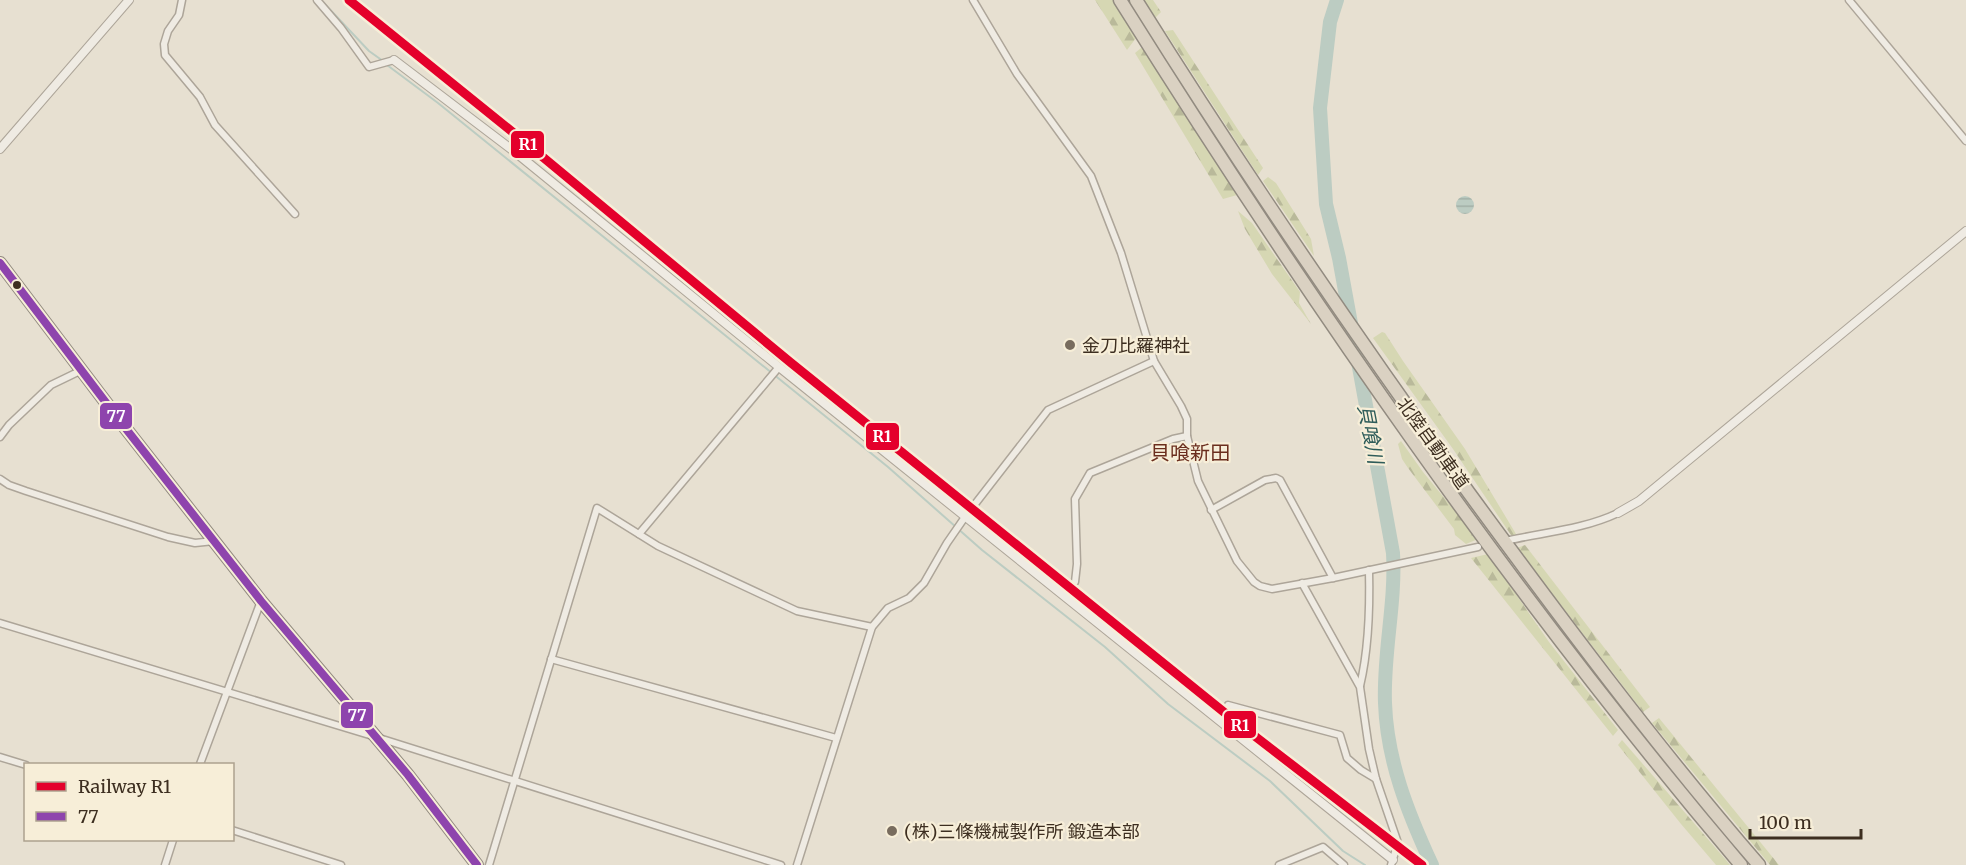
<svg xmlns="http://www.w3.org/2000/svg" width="1966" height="865" font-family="Merriweather,'Noto Sans JP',serif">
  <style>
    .forest { fill: url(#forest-firs) }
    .water { fill: url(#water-rules) }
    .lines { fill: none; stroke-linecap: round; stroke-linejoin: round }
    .stream { stroke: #bcccc2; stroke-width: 2 }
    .river { stroke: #bcccc2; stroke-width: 14 }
    .minor-casing { stroke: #ada599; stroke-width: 9 }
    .tertiary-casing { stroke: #ada599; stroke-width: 10 }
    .trunk-casing { stroke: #928b80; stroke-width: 14 }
    .motorway-casing { stroke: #928b80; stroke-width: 15 }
    .minor { stroke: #efebe3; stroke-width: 6 }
    .tertiary { stroke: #efebe3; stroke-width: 8 }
    .trunk { stroke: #e0d9cb; stroke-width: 10 }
    .motorway { stroke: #dad1c2; stroke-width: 12 }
    .bus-1-casing { stroke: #f7eed8; stroke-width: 12 }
    .bus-1 { stroke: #8e44ad; stroke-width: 8 }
    .rail-1-casing { stroke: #f7eed8; stroke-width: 14 }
    .rail-1 { stroke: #e4002b; stroke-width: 9 }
    .bus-dot { fill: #3d2e20; stroke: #f7eed8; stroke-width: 2 }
    .poi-dot { fill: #786c5e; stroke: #f7eed8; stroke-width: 2 }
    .labels { text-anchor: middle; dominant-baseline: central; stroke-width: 4.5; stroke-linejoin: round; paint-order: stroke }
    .poi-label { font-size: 18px; fill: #3d2e20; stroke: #f7eed8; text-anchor: start }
    .street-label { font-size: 18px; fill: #3d2e20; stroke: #f7eed8 }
    .water-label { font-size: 20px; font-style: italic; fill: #2f5d5a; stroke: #f7eed8 }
    .neighbourhood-label { font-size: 20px; fill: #6b2e1e; stroke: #f7eed8 }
    .line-badge { stroke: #f7eed8; stroke-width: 2 }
    .badge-label { font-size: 16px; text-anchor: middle; font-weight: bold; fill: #fff }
  </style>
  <defs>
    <pattern id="forest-firs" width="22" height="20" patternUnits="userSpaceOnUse" patternTransform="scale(1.5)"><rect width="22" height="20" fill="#d6d7b3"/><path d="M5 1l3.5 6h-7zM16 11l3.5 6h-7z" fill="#b9b99a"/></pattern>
    <pattern id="water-rules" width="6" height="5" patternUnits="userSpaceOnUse" patternTransform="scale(1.5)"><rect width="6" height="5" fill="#bcccc2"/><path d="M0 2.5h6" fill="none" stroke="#a2b0a6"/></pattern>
  </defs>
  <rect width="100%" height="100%" fill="#e7e0d1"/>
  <g class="forest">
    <path d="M1095 0H1113L1136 38 1127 50Z"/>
    <path d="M1144 0H1153L1161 12 1155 18Z"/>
    <path d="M1173 30 1263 168 1258 175 1165 31Z"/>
    <path d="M1141 48H1142L1237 195 1223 199 1135 53Z"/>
    <path d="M1268 177 1276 183 1311 239 1314 256 1263 181Z"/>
    <path d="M1238 211 1252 223 1300 292 1299 303 1311 324 1272 274 1245 229Z"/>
    <path d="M1382 332 1385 333 1403 361 1465 449 1516 534 1513 538 1453 449 1373 338Z"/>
    <path d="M1401 441 1423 472 1478 539 1466 544 1455 535 1454 529 1408 468 1402 459 1398 444Z"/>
    <path d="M1525 545 1650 707 1643 712 1517 548Z"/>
    <path d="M1488 554 1549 642 1618 730 1613 736 1471 558Z"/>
    <path d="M1659 718 1779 865H1770L1652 723Z"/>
    <path d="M1622 740 1726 860 1730 865H1716L1681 824 1618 745Z"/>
  </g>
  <circle class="water" cx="1465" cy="205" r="9"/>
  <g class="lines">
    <g class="stream">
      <path d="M321 0 369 51 383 61"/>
      <path d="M387 65 438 103 888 467 982 550 1105 647 1168 704 1270 781 1343 851 1365 865"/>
    </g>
    <path class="river" d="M1337 0 1330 22 1320 108 1326 204 1339 258 1393 553C1396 603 1383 653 1385 703 1387 761 1408 813 1432 865"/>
    <defs>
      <g id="minor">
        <path d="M182 0 179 15 168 31 164 44 165 55 200 97 215 125 295 214"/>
        <path d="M317 0 341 28 369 67 394 60"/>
        <path d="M973 0 1017 74 1091 176 1121 253 1154 361 1181 406 1187 419V436L1198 481 1237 561 1254 582 1260 586 1272 589 1333 578 1478 547"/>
        <path d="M1849 0 1966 141"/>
        <path d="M0 437 9 425 51 385 82 370"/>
        <path d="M0 479 9 485 26 491 168 537 195 543 214 541"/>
        <path d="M1211 510 1265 480 1276 478 1280 480 1333 578"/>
        <path d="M639 534 779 367"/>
        <path d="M1510 540C1547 532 1584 529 1618 513"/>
        <path d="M1075 582 1077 564 1075 499 1090 473 1173 439 1187 436"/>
        <path d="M1302 583 1360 687 1369 749 1376 779 1398 843 1391 865"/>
        <path d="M0 623 376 737 781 865"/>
        <path d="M551 659 836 738"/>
        <path d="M1360 686C1369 648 1370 610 1369 570"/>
        <path d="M1228 705 1340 735 1347 758 1361 770 1376 779"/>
        <path d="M0 757 26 765"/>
        <path d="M200 764 261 601"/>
        <path d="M232 830 341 865"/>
        <path d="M165 865 173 840"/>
        <path d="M489 865 597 508 658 546 797 611 872 627"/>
        <path d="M797 865 872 627 888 608 909 598 924 583 947 543 965 517 1048 410 1154 361"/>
        <path d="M1279 865 1323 847 1344 865"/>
      </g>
      <g id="tertiary">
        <path d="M394 60 515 152 779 367 1393 860"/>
        <path d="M0 149 129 0"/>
        <path d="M1618 513 1639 501 1966 231"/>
      </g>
      <path id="trunk" d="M0 263 123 425 261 601 408 775 477 865"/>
      <g id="motorway">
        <path d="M1120 0C1308 300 1512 595 1741 865"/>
        <path d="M1136 0C1241 168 1353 332 1469 493 1562 620 1656 746 1759 865"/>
      </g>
    </defs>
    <use href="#minor" class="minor-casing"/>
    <use href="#tertiary" class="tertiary-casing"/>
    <use href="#trunk" class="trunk-casing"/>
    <use href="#motorway" class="motorway-casing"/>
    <use href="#minor" class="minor"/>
    <use href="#tertiary" class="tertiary"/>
    <use href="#trunk" class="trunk"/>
    <use href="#motorway" class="motorway"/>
    <defs>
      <path id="bus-1" d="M0 263 123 425 261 601 408 775 477 865"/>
    </defs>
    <use href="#bus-1" class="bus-1-casing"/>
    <use href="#bus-1" class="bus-1"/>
    <defs>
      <path id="rail-1" d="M349 0 515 134 790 362 1230 717 1422 865"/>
    </defs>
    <use href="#rail-1" class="rail-1-casing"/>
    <use href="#rail-1" class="rail-1"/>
  </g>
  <circle class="bus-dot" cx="17" cy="285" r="5"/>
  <g class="poi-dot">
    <circle cx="1070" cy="345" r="6"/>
    <circle cx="892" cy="831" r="6"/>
  </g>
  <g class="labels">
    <g class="poi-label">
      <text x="1082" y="345">金刀比羅神社</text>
      <text x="904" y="831">(株)三條機械製作所 鍛造本部</text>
    </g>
    <g class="street-label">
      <text transform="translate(1433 443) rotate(54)">北陸自動車道</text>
    </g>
    <g class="water-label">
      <text transform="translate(1371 434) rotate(79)">貝喰川</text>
    </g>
    <g class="neighbourhood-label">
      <text x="1190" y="452">貝喰新田</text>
    </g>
  </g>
  <g class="line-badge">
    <rect x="510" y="130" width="35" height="29" rx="6" fill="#e4002b"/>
    <rect x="99" y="402" width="34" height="28" rx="6" fill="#8e44ad"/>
    <rect x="865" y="422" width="35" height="29" rx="6" fill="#e4002b"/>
    <rect x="340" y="701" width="34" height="28" rx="6" fill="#8e44ad"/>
    <rect x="1223" y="710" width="34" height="29" rx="6" fill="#e4002b"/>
  </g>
  <g class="badge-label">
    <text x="528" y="150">R1</text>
    <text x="116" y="422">77</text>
    <text x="882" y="442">R1</text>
    <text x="357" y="721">77</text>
    <text x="1240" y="731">R1</text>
  </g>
  <rect x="24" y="763" width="210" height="78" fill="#f7eed8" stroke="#ada18e" stroke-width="1.5"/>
  <rect x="36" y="782" width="30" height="9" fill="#e4002b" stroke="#ada18e" stroke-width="1.5"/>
  <text x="78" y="793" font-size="18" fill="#3d2e20">Railway R1</text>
  <rect x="36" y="812" width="30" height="9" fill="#8e44ad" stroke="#ada18e" stroke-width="1.5"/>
  <text x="78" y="823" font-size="18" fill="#3d2e20">77</text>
  <path d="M1750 829v9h111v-9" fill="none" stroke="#3d2e20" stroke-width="3"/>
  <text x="1759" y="829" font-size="18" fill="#3d2e20" stroke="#f7eed8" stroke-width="4.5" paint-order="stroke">100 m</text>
</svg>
